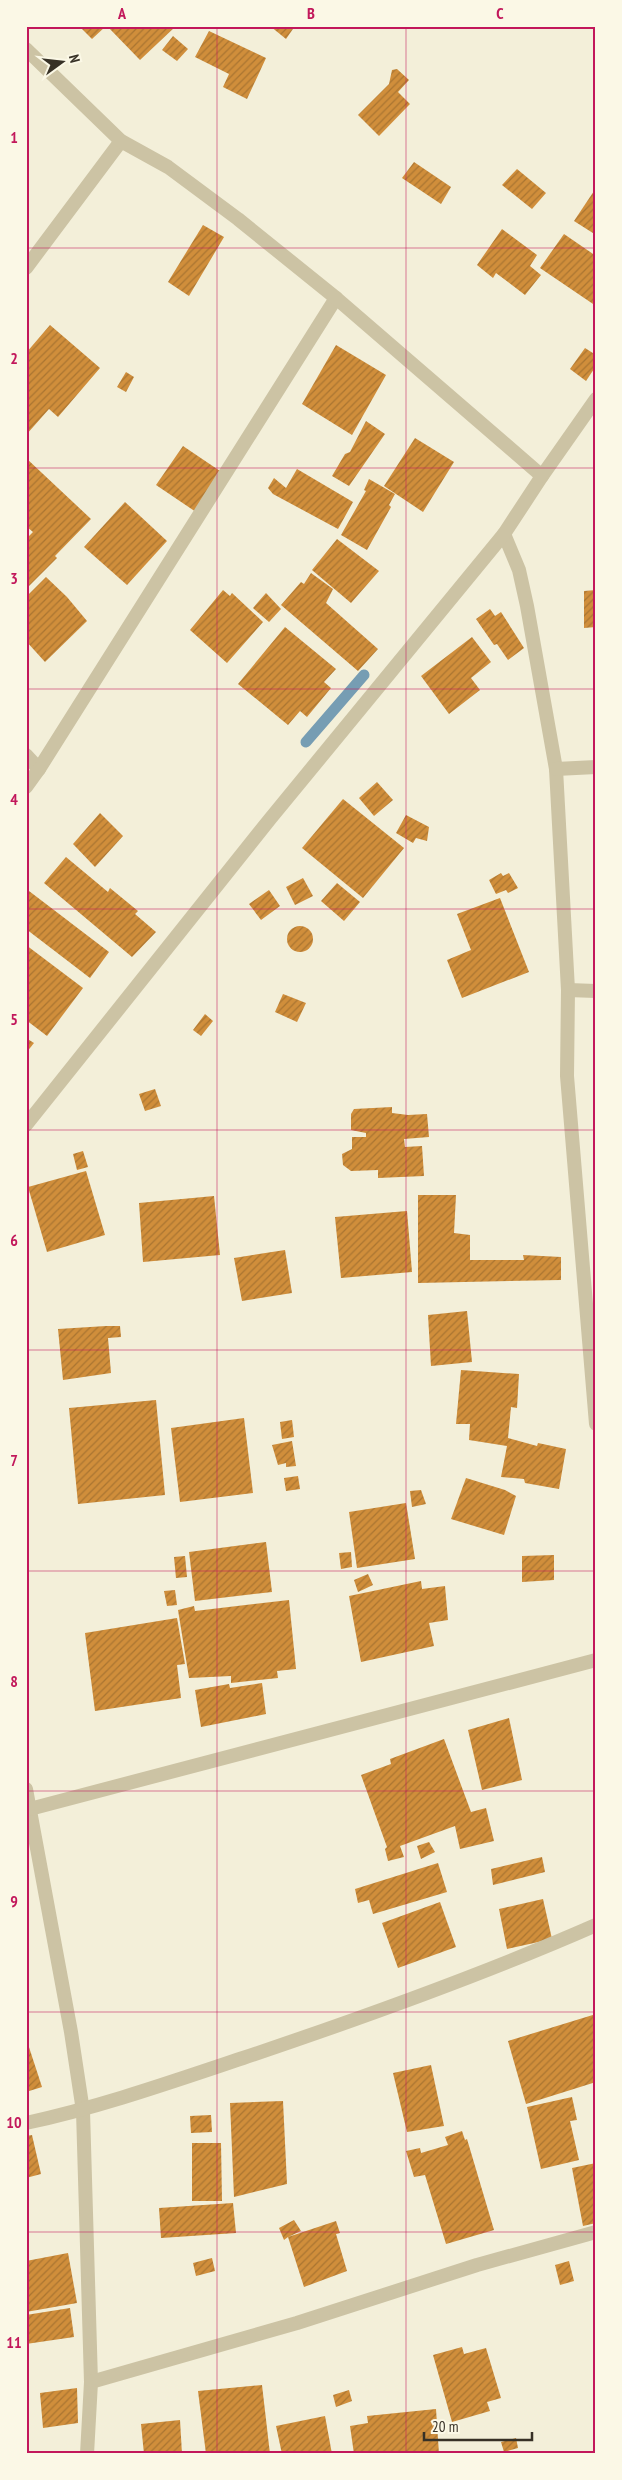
<svg xmlns="http://www.w3.org/2000/svg" width="622" height="2480" font-family="'PT Sans Narrow',sans-serif">
  <style>
    .lines { fill: none; stroke-linecap: round; stroke-linejoin: round }
    .stream { stroke: #769db3; stroke-width: 11 }
    .building { fill: url(#building-hatch) }
    .minor { stroke: #ccc3a4; stroke-width: 14 }
    .tertiary { stroke: #ccc3a4; stroke-width: 14 }
    .grid { fill: none; stroke: #c2185b; stroke-width: 1; stroke-opacity: 0.55 }
    .neatline { fill: none; stroke: #c2185b; stroke-width: 2 }
    .grid-label { font-size: 16px; text-anchor: middle; font-weight: bold; fill: #c2185b }
  </style>
  <defs>
    <pattern id="building-hatch" width="6" height="6" patternUnits="userSpaceOnUse" patternTransform="scale(1.25)"><rect width="6" height="6" fill="#d08e3b"/><path d="M-1 1l2-2M0 6l6-6M5 7l2-2" fill="none" stroke="#aa7531"/></pattern>
  </defs>
  <rect width="100%" height="100%" fill="#f3efd9"/>
  <g class="lines">
    <path class="stream" d="M306 742 364 675"/>
  </g>
  <g class="building">
    <path d="M84 26H106L92 39 81 28Z"/>
    <path d="M107 26H176L140 60Z"/>
    <path d="M270 26H295L286 39Z"/>
    <path d="M209 31 266 58 247 99 223 87 229 74 195 57Z"/>
    <path d="M173 36 188 49 177 61 162 50Z"/>
    <path d="M397 69 409 80 398 92 410 104 379 136 358 115 389 84 392 70Z"/>
    <path d="M414 162 451 187 441 204 402 178Z"/>
    <path d="M517 169 546 193 532 209 502 185Z"/>
    <path d="M596 188V235L574 221Z"/>
    <path d="M203 225 224 237 189 296 168 282Z"/>
    <path d="M502 229 537 255 530 266 541 275 525 295 496 273 493 278 477 265Z"/>
    <path d="M564 234 596 256V306L540 268Z"/>
    <path d="M50 325 100 368 58 417 49 409 26 435V353Z"/>
    <path d="M336 345 386 375 352 435 302 404Z"/>
    <path d="M585 348 596 355V366L586 381 570 369Z"/>
    <path d="M126 372 134 377 126 392 117 387Z"/>
    <path d="M366 421 385 434 349 486 332 476 345 454 350 452Z"/>
    <path d="M415 438 454 462 423 512 384 486Z"/>
    <path d="M183 446 223 473 196 512 156 485Z"/>
    <path d="M26 458 91 519 55 556 57 558 26 589V539L33 532 26 526Z"/>
    <path d="M297 469 353 502 338 529 273 494 268 488 274 478 286 488Z"/>
    <path d="M369 479 395 494 389 505 391 507 367 550 341 535 366 491 364 490Z"/>
    <path d="M125 502 167 541 127 585 84 547Z"/>
    <path d="M337 539 379 571 351 603 312 570Z"/>
    <path d="M311 573 333 589 326 603 378 649 358 671 281 605 301 582 304 584Z"/>
    <path d="M46 577 67 597 87 621 45 662 26 641V597Z"/>
    <path d="M223 590 230 596 232 593 263 622 227 663 190 630Z"/>
    <path d="M596 590V627L584 628V591Z"/>
    <path d="M266 593 281 609 269 622 253 608Z"/>
    <path d="M490 609 495 616 501 612 524 648 508 660 497 644 494 645 476 619Z"/>
    <path d="M285 627 336 669 324 682 331 688 307 717 300 711 288 725 238 684Z"/>
    <path d="M472 637 491 662 471 678 480 690 449 714 421 676Z"/>
    <path d="M377 782 393 800 374 816 359 798Z"/>
    <path d="M343 799 404 848 363 898 302 848Z"/>
    <path d="M100 813 123 836 95 867 73 844Z"/>
    <path d="M406 815 429 827 427 841 416 838 413 843 396 833Z"/>
    <path d="M66 857 108 892 110 888 138 911 135 914 156 932 132 957 44 883Z"/>
    <path d="M501 873 503 876 509 873 518 888 508 893 506 890 496 894 489 880Z"/>
    <path d="M303 878 313 896 295 905 286 887Z"/>
    <path d="M337 883 360 902 344 921 321 901Z"/>
    <path d="M269 890 280 906 261 920 249 904Z"/>
    <path d="M29 891 109 952 90 978 26 929V894Z"/>
    <path d="M500 898 529 972 462 998 447 960 471 950 457 914Z"/>
    <circle cx="300" cy="939" r="13"/>
    <path d="M26 945 83 988 47 1036 26 1020Z"/>
    <path d="M283 994 306 1003 297 1022 275 1012Z"/>
    <path d="M205 1014 213 1021 201 1036 193 1030Z"/>
    <path d="M26 1038 34 1043 26 1053Z"/>
    <path d="M155 1089 161 1106 145 1111 139 1094Z"/>
    <path d="M392 1107V1113L408 1115 427 1114 429 1137 404 1139 405 1147 422 1146 424 1176 378 1178V1170L351 1171 343 1165 342 1154 352 1149V1137H366V1133L351 1130V1114L354 1109Z"/>
    <path d="M83 1151 88 1167 77 1170 73 1154Z"/>
    <path d="M86 1171 105 1235 47 1252 28 1187Z"/>
    <path d="M418 1195H456L454 1233 470 1235V1260H524L523 1255 561 1257V1280L418 1283Z"/>
    <path d="M214 1196 220 1255 143 1262 139 1203Z"/>
    <path d="M407 1211 412 1272 341 1278 335 1217Z"/>
    <path d="M285 1250 292 1293 242 1301 234 1258Z"/>
    <path d="M467 1311 472 1362 431 1366 428 1315Z"/>
    <path d="M106 1326H120L121 1337 108 1338 111 1373 63 1380 58 1329Z"/>
    <path d="M461 1370 519 1374 517 1408 511 1407 508 1438 537 1446 538 1443 566 1449 559 1489 525 1483 524 1479 501 1477 507 1446 469 1440 470 1424H456Z"/>
    <path d="M156 1400 165 1495 78 1504 69 1408Z"/>
    <path d="M244 1418 253 1493 180 1502 171 1428Z"/>
    <path d="M292 1420 294 1437 282 1439 280 1422Z"/>
    <path d="M292 1441 296 1466 286 1467V1463L278 1465 272 1445Z"/>
    <path d="M298 1476 300 1489 286 1491 284 1478Z"/>
    <path d="M466 1478 505 1490 516 1496 504 1535 451 1519Z"/>
    <path d="M421 1490 426 1504 412 1507 410 1491Z"/>
    <path d="M406 1503 415 1559 357 1568 349 1512Z"/>
    <path d="M266 1542 272 1592 195 1601 189 1552Z"/>
    <path d="M351 1552 352 1567 341 1569 339 1553Z"/>
    <path d="M554 1555V1580L522 1582V1556Z"/>
    <path d="M185 1556 187 1577 176 1578 174 1557Z"/>
    <path d="M368 1574 373 1585 358 1592 354 1580Z"/>
    <path d="M421 1581 422 1589 445 1586 448 1620 429 1623 434 1646 361 1662 349 1596Z"/>
    <path d="M175 1590 177 1605 167 1606 164 1591Z"/>
    <path d="M289 1600 296 1669 277 1671 278 1678 231 1683V1676L189 1678 178 1610 194 1606 195 1611Z"/>
    <path d="M177 1618 185 1664 177 1665 181 1698 95 1711 85 1633Z"/>
    <path d="M262 1683 266 1714 201 1727 195 1690 229 1684 230 1688Z"/>
    <path d="M509 1718 522 1780 482 1790 468 1730Z"/>
    <path d="M444 1739 471 1812 486 1808 494 1841 460 1849 455 1826 400 1846 404 1857 388 1861 385 1849 387 1847 361 1775 391 1764 390 1759Z"/>
    <path d="M429 1842 435 1852 421 1859 417 1846Z"/>
    <path d="M542 1857 545 1872 493 1885 491 1869Z"/>
    <path d="M438 1863 447 1892 373 1914 369 1900 358 1903 355 1889Z"/>
    <path d="M543 1899 552 1939 507 1949 499 1909Z"/>
    <path d="M440 1902 456 1947 398 1968 382 1923Z"/>
    <path d="M596 2014V2082L526 2104 508 2041Z"/>
    <path d="M26 2038 42 2087 26 2092Z"/>
    <path d="M431 2065 444 2126 407 2132 393 2073Z"/>
    <path d="M572 2097 577 2120 570 2121 579 2160 541 2169 527 2107Z"/>
    <path d="M283 2101 287 2184 234 2197 230 2103Z"/>
    <path d="M211 2115 212 2132 191 2133 190 2116Z"/>
    <path d="M462 2131 465 2140 467 2139 494 2230 446 2244 425 2175 414 2177 406 2151 420 2148 421 2153 448 2145 445 2137Z"/>
    <path d="M32 2135 41 2174 26 2178V2136Z"/>
    <path d="M192 2143H221L222 2201H192Z"/>
    <path d="M596 2163V2223L583 2226 572 2168Z"/>
    <path d="M233 2203 236 2233 161 2238 159 2208Z"/>
    <path d="M294 2220 301 2231 288 2237 336 2221 340 2233 336 2234 347 2271 304 2287 288 2237 284 2240 279 2228Z"/>
    <path d="M68 2253 77 2303 26 2312V2261Z"/>
    <path d="M212 2258 215 2271 196 2276 193 2263Z"/>
    <path d="M569 2261 574 2281 560 2285 555 2265Z"/>
    <path d="M70 2308 74 2337 26 2344V2315Z"/>
    <path d="M462 2347 464 2354 486 2348 501 2398 487 2402 490 2411 452 2422 433 2355Z"/>
    <path d="M262 2385 270 2454H206L198 2391Z"/>
    <path d="M77 2388 78 2423 43 2428 40 2393Z"/>
    <path d="M349 2390 352 2401 336 2407 333 2395Z"/>
    <path d="M436 2409 439 2454H354L350 2426 368 2423 367 2416Z"/>
    <path d="M325 2416 332 2454H282L276 2426Z"/>
    <path d="M180 2420 182 2454H144L141 2424Z"/>
    <path d="M516 2438 518 2448 504 2452 501 2442Z"/>
  </g>
  <g class="lines">
    <g class="minor">
      <path d="M26 268 121 141"/>
      <path d="M504 534 519 570 527 606 556 769 568 990 567 1076 596 1424"/>
      <path d="M26 755 39 769 336 298"/>
      <path d="M556 769 596 767"/>
      <path d="M26 787 39 769"/>
      <path d="M568 990 596 991"/>
      <path d="M26 1125 270 819 504 534 542 476"/>
      <path d="M26 1789 71 2032 83 2111 91 2382 87 2454"/>
      <path d="M26 1810 596 1660"/>
      <path d="M26 2123C100 2107 171 2082 243 2058 362 2018 480 1976 596 1925"/>
      <path d="M91 2382 297 2323 477 2265 596 2232"/>
    </g>
    <path class="tertiary" d="M26 49 121 141 168 167 238 219 336 298 542 476 596 399"/>
  </g>
  <path class="grid" d="M217 26V2454M406 26V2454M26 248H596M26 468H596M26 689H596M26 909H596M26 1130H596M26 1350H596M26 1571H596M26 1791H596M26 2012H596M26 2232H596"/>
  <rect width="622" height="2480" fill="none" stroke="#fbf8e6" stroke-width="55"/>
  <g transform="translate(62 62) rotate(75)" stroke="#fbf8e6" stroke-width="4" paint-order="stroke">
  <path d="M0-4L9 19L0 12L-9 19Z" fill="#373126"/>
  <text y="-8" font-size="14" font-weight="bold" text-anchor="middle" fill="#373126">N</text>
  </g>
  <path d="M424 2432v8h108v-8" fill="none" stroke="#373126" stroke-width="2.5"/>
  <text x="432" y="2432" font-size="15" fill="#373126" stroke="#fbf8e6" stroke-width="4" paint-order="stroke">20 m</text>
  <rect x="28" y="28" width="566" height="2424" class="neatline"/>
  <g class="grid-label">
    <text x="122" y="19">A</text>
    <text x="311" y="19">B</text>
    <text x="500" y="19">C</text>
    <text x="14" y="143">1</text>
    <text x="14" y="364">2</text>
    <text x="14" y="584">3</text>
    <text x="14" y="805">4</text>
    <text x="14" y="1025">5</text>
    <text x="14" y="1246">6</text>
    <text x="14" y="1466">7</text>
    <text x="14" y="1687">8</text>
    <text x="14" y="1907">9</text>
    <text x="14" y="2128">10</text>
    <text x="14" y="2348">11</text>
  </g>
</svg>
